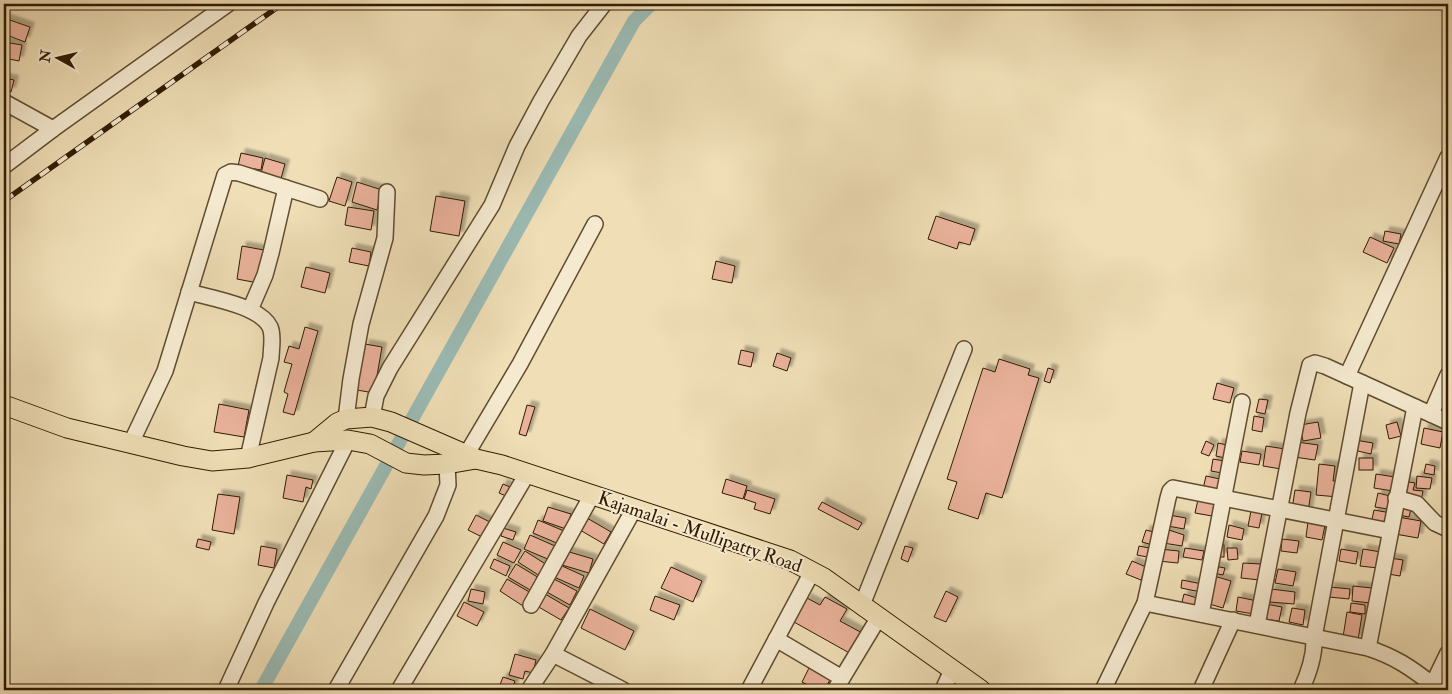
<svg xmlns="http://www.w3.org/2000/svg" width="1452" height="694" font-family="'IM FELL Double Pica',serif">
  <style>
    .lines { fill: none; stroke-linecap: round; stroke-linejoin: round }
    .canal { stroke: #9bbbb4; stroke-width: 14 }
    .building { fill: #eab29b; stroke: #301b01; filter: url(#shadow) }
    .minor-casing { stroke: #604c2e; stroke-width: 18 }
    .major-casing { stroke: #301b01; stroke-width: 21 }
    .minor { stroke: #f5ead0; stroke-width: 15 }
    .major { stroke: #efdeb6; stroke-width: 19 }
    .rail-casing { stroke: #301b01; stroke-width: 5.5 }
    .rail { stroke: #f5ead0; stroke-width: 4; stroke-dasharray: 11; stroke-linecap: butt }
    .labels { text-anchor: middle; dominant-baseline: central; stroke-width: 4; stroke-linejoin: round; paint-order: stroke }
    .street-label { font-size: 19px; fill: #301b01; stroke: #f5ead0 }
  </style>
  <defs>
    <filter id="shadow"><feDropShadow dx="4.5" dy="-4.5" stdDeviation="1" flood-color="#0004"/></filter>
  </defs>
  <rect width="100%" height="100%" fill="#efdeb6"/>
  <filter id="stains"><feTurbulence type="fractalNoise" baseFrequency=".004" numOctaves="4"/><feColorMatrix values="0 0 0 0 .2 0 0 0 0 .09 0 0 0 0 .02 0 0 0 .5 -.17"/></filter>
  <radialGradient id="worn" r=".72"><stop offset=".6" stop-color="#630" stop-opacity="0"/><stop offset="1" stop-color="#630" stop-opacity=".3"/></radialGradient>
  <g class="lines">
    <path class="canal" d="M261 690 634 21 651 4"/>
  </g>
  <g class="building">
    <path d="M4 18 30 27 25 42 4 34Z"/>
    <path d="M4 42 22 45 19 61 4 58Z"/>
    <path d="M4 78 14 80 11 92 4 90Z"/>
    <path d="M4 112 10 116 5 124H4Z"/>
    <path d="M241 153 263 158 261 170 238 166Z"/>
    <path d="M265 158 285 164 280 182 260 177Z"/>
    <path d="M337 177 352 182 345 206 329 201Z"/>
    <path d="M357 182 382 190 377 210 352 202Z"/>
    <path d="M436 196 465 201 459 236 430 231Z"/>
    <path d="M348 207 374 211 371 230 345 225Z"/>
    <path d="M936 216 975 229 970 245 959 242 957 249 928 239Z"/>
    <path d="M1385 231 1401 234 1399 244 1383 241Z"/>
    <path d="M1370 237 1394 248 1387 263 1363 252Z"/>
    <path d="M242 246 264 250 258 283 237 279Z"/>
    <path d="M352 248 371 252 369 266 349 262Z"/>
    <path d="M716 261 735 266 732 283 712 279Z"/>
    <path d="M306 267 330 273 325 293 301 287Z"/>
    <path d="M305 327 318 331 294 415 283 412 288 394 284 392 292 364 284 362 289 346 299 349Z"/>
    <path d="M365 344 382 347 374 393 357 390Z"/>
    <path d="M741 350 754 353 751 367 738 364Z"/>
    <path d="M777 353 791 358 787 371 773 366Z"/>
    <path d="M999 359 1030 369 1028 375 1039 378 1002 498 986 493 978 519 948 509 957 482 947 479 983 368 995 372Z"/>
    <path d="M1048 368 1054 370 1050 383 1044 381Z"/>
    <path d="M1217 383 1234 388 1230 403 1213 399Z"/>
    <path d="M1259 399 1268 400 1265 414 1256 412Z"/>
    <path d="M219 404 249 410 244 437 214 432Z"/>
    <path d="M527 405 535 407 526 436 519 434Z"/>
    <path d="M1254 416 1264 418 1262 432 1252 430Z"/>
    <path d="M1318 422 1321 438 1303 441 1300 425Z"/>
    <path d="M1397 422 1401 436 1389 439 1386 425Z"/>
    <path d="M1424 428 1443 432 1440 448 1421 444Z"/>
    <path d="M1355 440 1373 443 1371 454 1353 450Z"/>
    <path d="M1206 441 1214 445 1209 456 1201 453Z"/>
    <path d="M1297 442 1318 445 1315 460 1294 457Z"/>
    <path d="M1218 443 1227 445 1225 458 1216 456Z"/>
    <path d="M1266 446 1285 449 1281 469 1263 466Z"/>
    <path d="M1242 451 1261 454 1259 465 1240 462Z"/>
    <rect x="1359" y="458" width="14" height="12"/>
    <path d="M1213 459 1224 461 1222 473 1211 471Z"/>
    <path d="M1319 464 1335 466 1333 481H1340L1338 497 1316 495Z"/>
    <path d="M1426 464 1435 466 1434 475 1424 473Z"/>
    <path d="M1376 474 1395 477 1393 491 1374 488Z"/>
    <path d="M287 475 313 480 311 489 306 487 303 502 283 498Z"/>
    <path d="M1206 476 1220 479 1217 492 1203 489Z"/>
    <path d="M1417 476 1432 478 1430 489 1416 488Z"/>
    <path d="M726 479 747 486 743 499 722 493Z"/>
    <path d="M1403 481 1415 483 1413 490 1423 491 1421 501 1400 497Z"/>
    <path d="M503 484 510 487 506 496 499 493Z"/>
    <path d="M747 490 775 499 770 514 754 509 756 503 744 499Z"/>
    <path d="M1295 490 1311 492 1308 512 1292 509Z"/>
    <path d="M1378 493 1390 496 1388 509 1375 507Z"/>
    <path d="M218 494 240 497 234 534 212 530Z"/>
    <path d="M1199 495 1215 498 1212 516 1195 513Z"/>
    <path d="M822 502 862 523 858 530 818 509Z"/>
    <path d="M1402 503 1412 505 1409 517 1399 515Z"/>
    <path d="M548 507 571 514 566 529 543 521Z"/>
    <path d="M1374 510 1391 513 1388 527 1371 524Z"/>
    <path d="M1251 511 1262 513 1259 528 1248 526Z"/>
    <path d="M476 515 490 522 482 537 468 530Z"/>
    <path d="M1169 515 1186 518 1184 529 1168 526Z"/>
    <path d="M1398 517 1421 521 1418 538 1395 534Z"/>
    <path d="M587 518 611 532 604 544 580 530Z"/>
    <path d="M538 520 564 531 559 544 533 533Z"/>
    <path d="M1308 522 1325 525 1322 540 1306 537Z"/>
    <path d="M1229 525 1244 529 1242 540 1227 537Z"/>
    <path d="M503 528 516 532 513 540 501 536Z"/>
    <path d="M1166 529 1184 535 1182 546 1163 543Z"/>
    <path d="M1146 530 1157 533 1153 545 1142 542Z"/>
    <path d="M530 535 555 546 550 560 524 549Z"/>
    <path d="M198 539 211 542 209 550 196 547Z"/>
    <path d="M1282 539 1299 541 1297 553 1281 551Z"/>
    <path d="M503 542 521 550 514 563 497 555Z"/>
    <rect x="1217" y="545" width="7" height="12"/>
    <path d="M261 546 277 549 274 568 258 565Z"/>
    <path d="M905 546 913 548 908 562 901 559Z"/>
    <path d="M1139 546 1149 548 1147 557 1137 555Z"/>
    <path d="M1185 548 1204 551 1202 560 1183 557Z"/>
    <path d="M1227 548H1237L1238 559 1228 560Z"/>
    <path d="M1159 549 1179 551 1178 563 1158 561Z"/>
    <path d="M1341 549 1358 552 1356 564 1339 561Z"/>
    <path d="M1363 549 1381 552 1378 568 1360 566Z"/>
    <path d="M525 551 547 565 540 576 518 562Z"/>
    <path d="M566 551 593 559 589 573 562 565Z"/>
    <path d="M1390 558 1403 560 1400 576 1388 574Z"/>
    <path d="M494 559 510 566 506 576 490 568Z"/>
    <path d="M1132 561 1146 567 1141 580 1126 574Z"/>
    <path d="M1243 563 1261 564 1260 580 1241 578Z"/>
    <path d="M516 564 539 578 532 591 508 577Z"/>
    <path d="M560 565 584 576 579 588 554 577Z"/>
    <path d="M1214 566 1225 568 1223 575 1213 573Z"/>
    <path d="M671 567 702 581 693 602 661 588Z"/>
    <path d="M1278 569 1296 572 1293 586 1275 583Z"/>
    <path d="M1214 576 1231 581 1223 608 1206 603Z"/>
    <path d="M552 578 577 591 570 605 545 591Z"/>
    <path d="M507 579 531 593 523 606 500 591Z"/>
    <path d="M1182 580 1202 584 1201 592 1181 588Z"/>
    <path d="M1353 586 1372 588 1371 603 1352 601Z"/>
    <path d="M1330 587 1350 589 1349 599 1329 597Z"/>
    <path d="M471 589 485 592 483 604 468 601Z"/>
    <path d="M1271 589 1295 592 1294 604 1270 602Z"/>
    <path d="M946 591 958 597 946 622 934 617Z"/>
    <path d="M545 594 569 608 561 620 537 606Z"/>
    <path d="M1184 594 1197 598 1195 606 1182 602Z"/>
    <path d="M655 596 680 605 674 620 650 610Z"/>
    <path d="M825 597 847 609 840 621 864 634 853 655 794 622 807 598 820 605Z"/>
    <path d="M1238 597 1257 601 1254 614 1236 611Z"/>
    <path d="M464 602 484 612 477 626 457 616Z"/>
    <path d="M1351 603 1365 605V614L1350 612Z"/>
    <path d="M1266 604 1282 607 1279 621 1263 619Z"/>
    <path d="M1292 608 1305 610 1303 625 1289 622Z"/>
    <path d="M590 609 634 631 625 650 581 628Z"/>
    <path d="M1347 612 1362 615 1358 640 1343 637Z"/>
    <path d="M515 654 536 660 533 673 525 671 523 679 509 675Z"/>
    <path d="M809 668 830 680 824 690H817L802 682Z"/>
    <path d="M503 677 515 681 512 690H498Z"/>
    <path d="M800 685 810 690H797Z"/>
  </g>
  <g class="lines">
    <defs>
      <g id="minor">
        <path d="M4 102 53 129"/>
        <path d="M4 166 53 129 228 4"/>
        <path d="M189 292C211 298 260 306 270 327 274 336 271 349 271 358L248 458"/>
        <path d="M250 310 265 275 271 253 286 188"/>
        <path d="M1347 376 1448 157"/>
        <path d="M1431 414 1448 375"/>
        <path d="M372 417 376 396 390 368 492 205 517 146 541 101 579 36 604 4"/>
        <path d="M346 419 351 379 361 324 385 238 387 192"/>
        <path d="M131 443 165 371 225 175 231 172 239 173 320 199"/>
        <path d="M466 455 520 364 595 224"/>
        <path d="M1396 498 1417 504 1435 523 1448 529"/>
        <path d="M1145 603 1368 648C1395 657 1410 667 1433 685"/>
        <path d="M531 605 592 495"/>
        <path d="M862 605 964 349"/>
        <path d="M1201 614 1242 402"/>
        <path d="M1257 625 1298 413 1310 365 1315 363 1325 366 1448 422"/>
        <path d="M776 639 842 678"/>
        <path d="M1368 648 1415 407"/>
        <path d="M553 654 623 690"/>
        <path d="M226 690 266 603 348 440"/>
        <path d="M336 690 436 516 448 485 447 464"/>
        <path d="M399 690 527 474"/>
        <path d="M529 690 553 654 634 509"/>
        <path d="M749 690 812 572"/>
        <path d="M835 690 879 617"/>
        <path d="M943 690 952 670"/>
        <path d="M1103 690 1145 603 1168 498 1170 491 1173 488 1390 531"/>
        <path d="M1201 690 1233 620"/>
        <path d="M1301 690C1309 673 1315 656 1314 637L1362 383"/>
        <path d="M1430 690 1448 653"/>
      </g>
      <g id="major">
        <path d="M4 405 67 428 183 456 212 461 248 458 314 442 348 440 370 444 406 463 424 465 447 464 476 459 502 465 790 560 824 578 981 690"/>
        <path d="M314 442 337 423 346 419 372 417 391 422 476 459"/>
      </g>
    </defs>
    <use href="#minor" class="minor-casing"/>
    <use href="#major" class="major-casing"/>
    <use href="#minor" class="minor"/>
    <use href="#major" class="major"/>
    <defs>
      <path id="rail" d="M4 201 282 4"/>
    </defs>
    <use href="#rail" class="rail-casing"/>
    <use href="#rail" class="rail"/>
  </g>
  <g class="labels">
    <g class="street-label">
      <text transform="translate(700 532) rotate(19)">Kajamalai - Mullipatty Road</text>
    </g>
  </g>
  <rect width="1452" height="694" fill="none" stroke="#efdeb6" stroke-width="20"/>
  <rect x="5" y="5" width="1442" height="684" fill="none" stroke="#301b01" stroke-width="2.5"/>
  <rect x="10" y="10" width="1432" height="674" fill="none" stroke="#301b01"/>
  <g transform="translate(58 58) rotate(278)" stroke="#f5ead0" stroke-width="4" paint-order="stroke">
  <path d="M0-4L9 19L0 12L-9 19Z" fill="#301b01"/>
  <text y="-8" font-size="14" font-weight="bold" text-anchor="middle" fill="#301b01">N</text>
  </g>
  <rect width="100%" height="100%" filter="url(#stains)"/>
  <rect width="100%" height="100%" fill="url(#worn)"/>
</svg>
